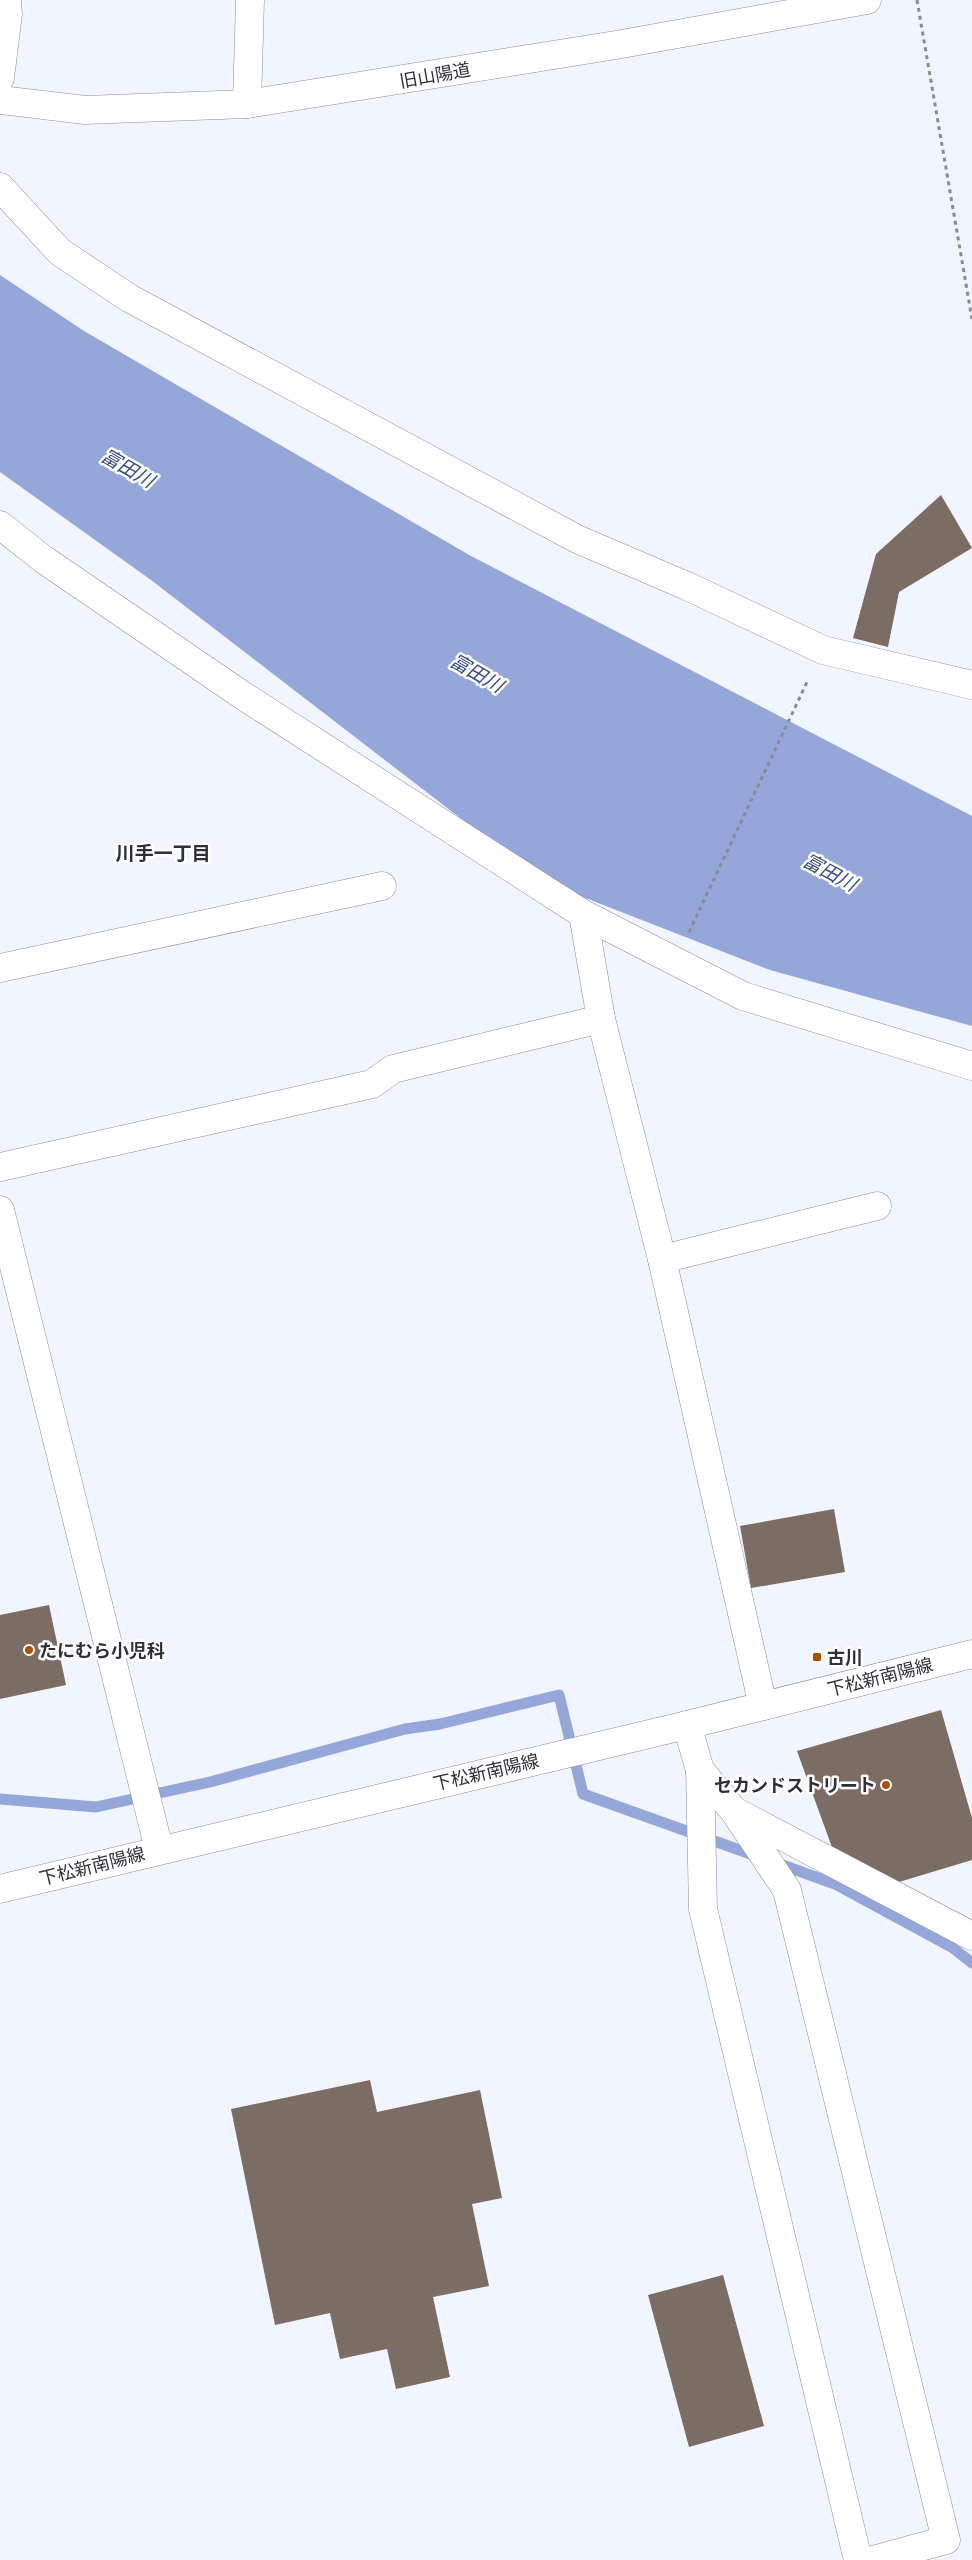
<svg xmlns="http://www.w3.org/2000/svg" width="972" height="2560" font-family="'PT Sans','Noto Sans JP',sans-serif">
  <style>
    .water { fill: #95a7d8 }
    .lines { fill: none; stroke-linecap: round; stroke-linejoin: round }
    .stream { stroke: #95a7d8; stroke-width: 11 }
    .building { fill: #7b6c64 }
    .street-casing { stroke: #888e9c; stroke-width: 29 }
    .secondary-casing { stroke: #888e9c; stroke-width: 29 }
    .path { stroke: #888b93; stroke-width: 3; stroke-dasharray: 4 4; stroke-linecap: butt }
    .street { stroke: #fff; stroke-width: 28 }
    .secondary { stroke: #fff; stroke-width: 28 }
    .poi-dot { fill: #ae4f00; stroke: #fff; stroke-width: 2 }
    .labels { text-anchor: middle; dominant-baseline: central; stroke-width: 5; stroke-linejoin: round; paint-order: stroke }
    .street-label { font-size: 18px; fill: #2e3036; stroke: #fff }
    .poi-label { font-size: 18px; font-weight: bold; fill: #2e3036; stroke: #fff; text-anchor: start }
    .water-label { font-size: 19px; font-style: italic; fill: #374a87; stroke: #fff }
    .neighbourhood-label { font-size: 19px; font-weight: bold; fill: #2e3036; stroke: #fff }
  </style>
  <rect width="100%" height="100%" fill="#f1f5ff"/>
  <path class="water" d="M0 275 84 331 471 556 972 816V1026L770 970 542 881 151 580 0 472Z"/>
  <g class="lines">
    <g class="stream">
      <path d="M0 1799 96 1807 210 1782 405 1729 440 1724 559 1695 583 1794 759 1857"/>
      <path d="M774 1862 835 1884 953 1948 972 1963"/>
    </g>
  </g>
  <g class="building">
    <path d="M941 495 972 548 899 592 888 647 853 638 876 554Z"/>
    <path d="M834 1509 845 1572 751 1588 740 1526Z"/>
    <path d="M49 1605 66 1685 0 1699V1615Z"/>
    <path d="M941 1710 972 1818V1860L889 1885 837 1861 797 1751Z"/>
    <path d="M370 2080 377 2112 480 2090 502 2198 472 2204 489 2286 433 2297 450 2377 396 2389 387 2349 340 2359 330 2313 275 2325 231 2109Z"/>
    <path d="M723 2275 764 2426 689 2447 648 2295Z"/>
  </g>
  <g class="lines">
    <defs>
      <g id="street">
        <path d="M0 78 8 14 7 0"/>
        <path d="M0 100 85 110 247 104 616 45 867 0"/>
        <path d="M247 104 250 0"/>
        <path d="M0 187 60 252 129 298 577 539 687 586 823 650 972 685"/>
        <path d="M0 525 43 559 242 695 583 914 743 996 972 1066"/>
        <path d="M583 914 601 1019 662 1259 763 1706"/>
        <path d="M0 968 382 886"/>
        <path d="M0 1167 372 1084 393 1069 601 1019"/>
        <path d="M0 1210 159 1849"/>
        <path d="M662 1259 877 1206"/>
        <path d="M700 1770 734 1811 787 1890 946 2540 873 2560"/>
        <path d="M700 1770 703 1909 858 2560"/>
        <path d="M738 1813 972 1936"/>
      </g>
      <g id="secondary">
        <path d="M687 1725 700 1770"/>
        <path d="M0 1889 687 1725 972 1654"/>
      </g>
    </defs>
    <use href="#street" class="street-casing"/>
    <use href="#secondary" class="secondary-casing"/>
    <g class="path">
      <path d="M917 0 972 319"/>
      <path d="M689 932 808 680"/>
    </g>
    <use href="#street" class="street"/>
    <use href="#secondary" class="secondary"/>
  </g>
  <g class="poi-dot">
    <circle cx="29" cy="1650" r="5"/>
    <rect x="812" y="1652" width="10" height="10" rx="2.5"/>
    <circle cx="886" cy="1785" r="5"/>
  </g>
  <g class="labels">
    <g class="street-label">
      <text transform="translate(435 75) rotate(-10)">旧山陽道</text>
      <text transform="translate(880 1677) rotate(-14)">下松新南陽線</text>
      <text transform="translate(486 1772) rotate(-13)">下松新南陽線</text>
      <text transform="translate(92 1866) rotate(-14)">下松新南陽線</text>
    </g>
    <g class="poi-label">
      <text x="39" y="1650">たにむら小児科</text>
      <text x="827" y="1657">古川</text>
      <text x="876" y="1785" text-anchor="end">セカンドストリート</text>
    </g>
    <g class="water-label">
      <text transform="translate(128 468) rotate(30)">富田川</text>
      <text transform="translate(477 673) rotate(30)">富田川</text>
      <text transform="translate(830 872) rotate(28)">富田川</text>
    </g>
    <g class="neighbourhood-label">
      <text x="163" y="853">川手一丁目</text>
    </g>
  </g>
</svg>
